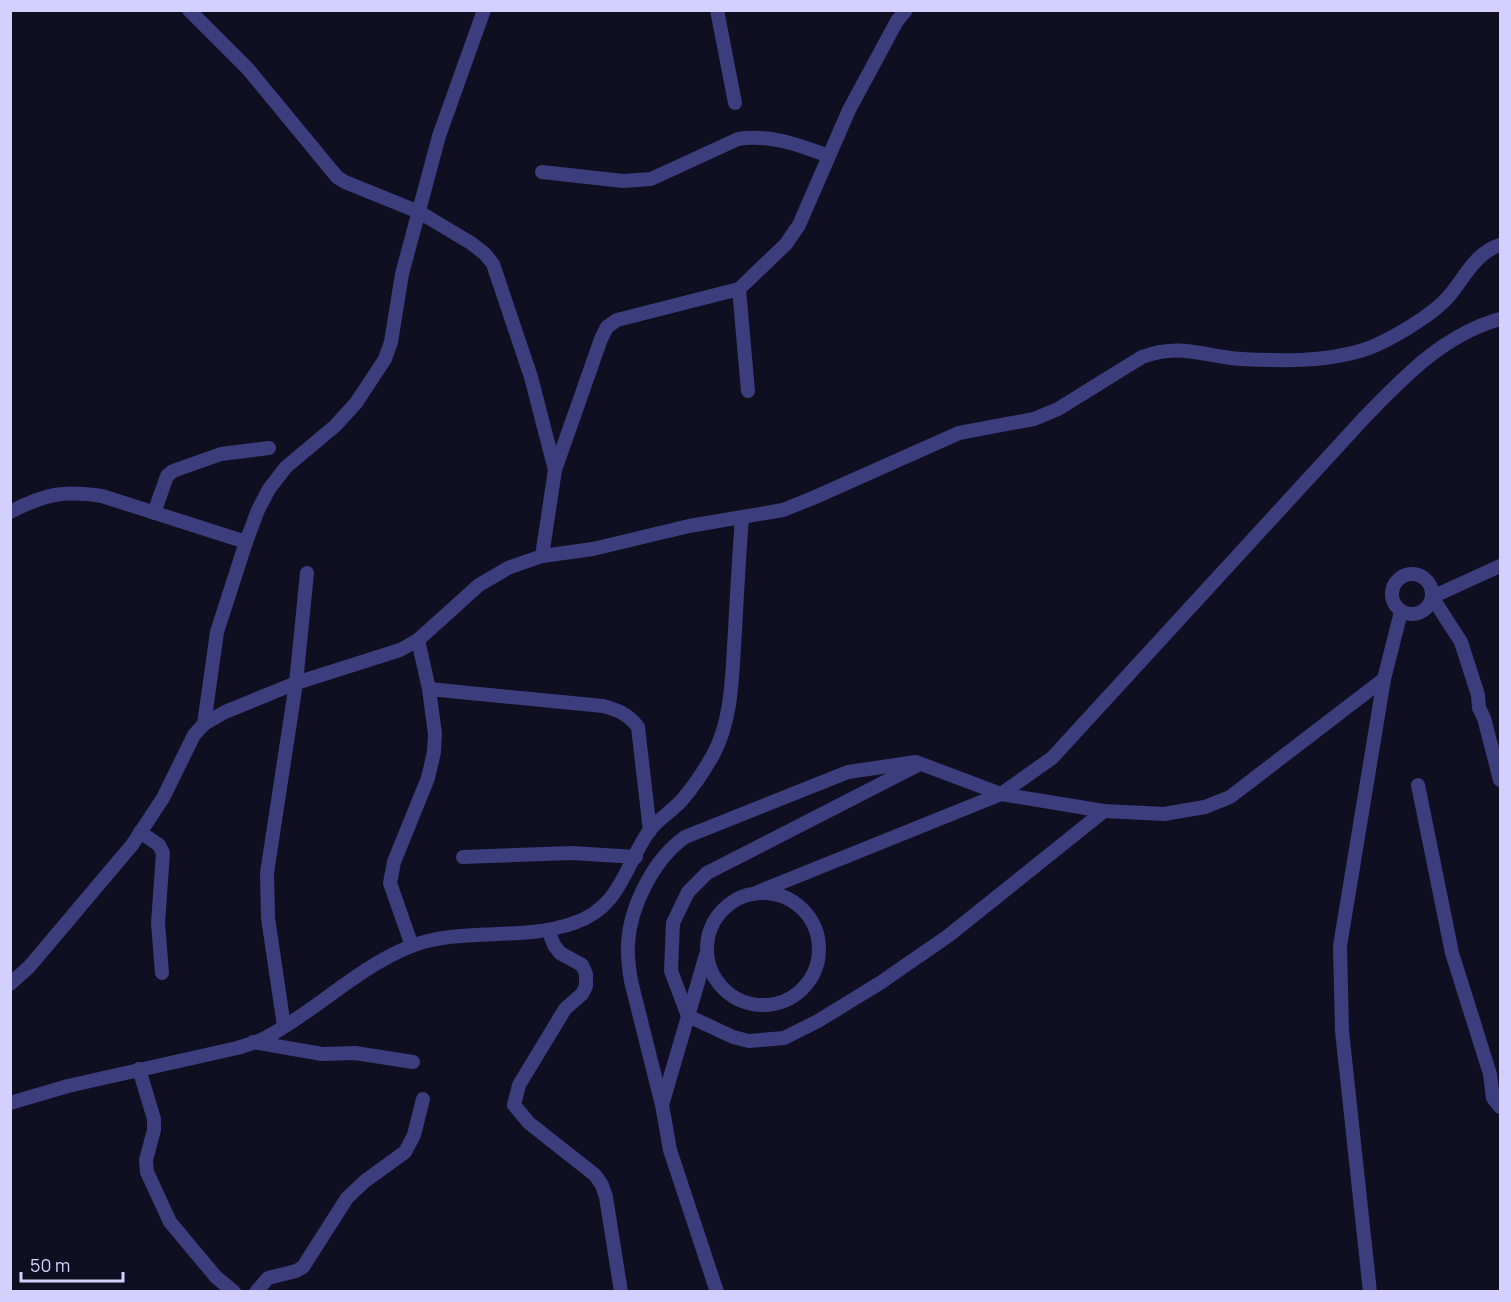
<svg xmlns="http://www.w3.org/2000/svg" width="1511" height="1302" font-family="Manrope,sans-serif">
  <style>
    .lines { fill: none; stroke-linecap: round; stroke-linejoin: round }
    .minor { stroke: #3c3d7d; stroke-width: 14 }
  </style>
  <rect width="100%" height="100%" fill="#100e21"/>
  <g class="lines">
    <g class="minor">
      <path d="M189 10 248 69 337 177 345 182 419 212 471 243 485 254 493 264 531 377 555 470"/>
      <path d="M717 10 735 103"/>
      <path d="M542 172 623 181 651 179 738 139C771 134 798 145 829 156"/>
      <path d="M739 289 786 244 799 225 849 110 897 21 906 10"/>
      <path d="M10 512C45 494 63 490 102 496L246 542"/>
      <path d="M154 513 167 476 173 471 221 454 269 448"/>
      <path d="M542 556 555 470 601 339 607 327 617 320 739 289 748 391"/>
      <path d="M1500 566 1432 597 1461 642 1478 695 1479 708 1484 718 1500 780"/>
      <circle cx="1412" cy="594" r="20"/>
      <path d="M429 689 603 706C618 710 628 714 638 727L650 831"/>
      <path d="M204 724 217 632 246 542 258 510 269 489 286 467 335 426 356 403 385 359 391 342 402 274 439 136 484 10"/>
      <path d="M916 766 707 873 688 892 673 923 671 971 688 1016 733 1037 749 1041 784 1038 818 1021 880 983 948 936 1104 811"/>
      <path d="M1418 785 1452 953 1490 1074 1493 1098 1500 1107"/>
      <path d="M140 832 159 845 163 853 158 923 162 973"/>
      <path d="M463 857 572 853 636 857"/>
      <path d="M758 892 1001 794 1052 758 1364 418C1404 377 1443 335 1500 319"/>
      <circle cx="763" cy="949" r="56"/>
      <path d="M548 930 554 945 560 953 582 965 586 974V986L582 994 565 1009 519 1085 514 1105 529 1123 595 1175 602 1185 606 1197 621 1292"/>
      <path d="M412 946 390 883 394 862 428 778 434 752 435 734 429 689 418 640"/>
      <path d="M706 955 662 1105 670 1150 717 1292"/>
      <path d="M10 984 29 967 132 845 163 798 194 735 204 724 225 712 296 683 400 650 418 640 479 585 508 568 542 556 593 549 689 526 783 510 813 498 959 433 1034 419 1058 409 1142 357C1181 342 1204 357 1242 359 1280 361 1323 362 1360 351 1385 344 1433 315 1449 296 1465 277 1475 253 1500 245"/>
      <path d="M284 1026 268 918 267 873 296 683 307 573"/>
      <path d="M253 1042 322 1054 355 1053 413 1062"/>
      <path d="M139 1069 154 1119V1130L146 1160 147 1172 170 1222 216 1277 234 1292"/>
      <path d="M10 1103 68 1086 237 1048C246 1045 255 1043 263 1039 314 1013 355 969 409 947 461 926 521 942 574 923 621 907 624 867 649 831 658 819 672 811 682 800 694 786 704 771 713 755 733 718 732 672 735 631 737 593 739 555 742 518"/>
      <path d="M662 1105 631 981C629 969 627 957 628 944 630 906 654 859 685 837L848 772 916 762 1001 794 1104 811 1164 814 1205 807 1230 797 1384 679 1401 612"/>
      <path d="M256 1292 268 1278 296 1271 303 1267 347 1198 365 1181 405 1152 414 1135 423 1099"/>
      <path d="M1370 1292 1342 1031 1340 946 1384 679"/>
    </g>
  </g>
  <rect width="1511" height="1302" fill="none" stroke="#d3d0fd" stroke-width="24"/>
  <path d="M21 1272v9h102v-9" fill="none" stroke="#d3d0fd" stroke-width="3"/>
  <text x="30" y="1272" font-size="18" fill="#d3d0fd" stroke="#100e21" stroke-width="4.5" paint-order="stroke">50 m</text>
</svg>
